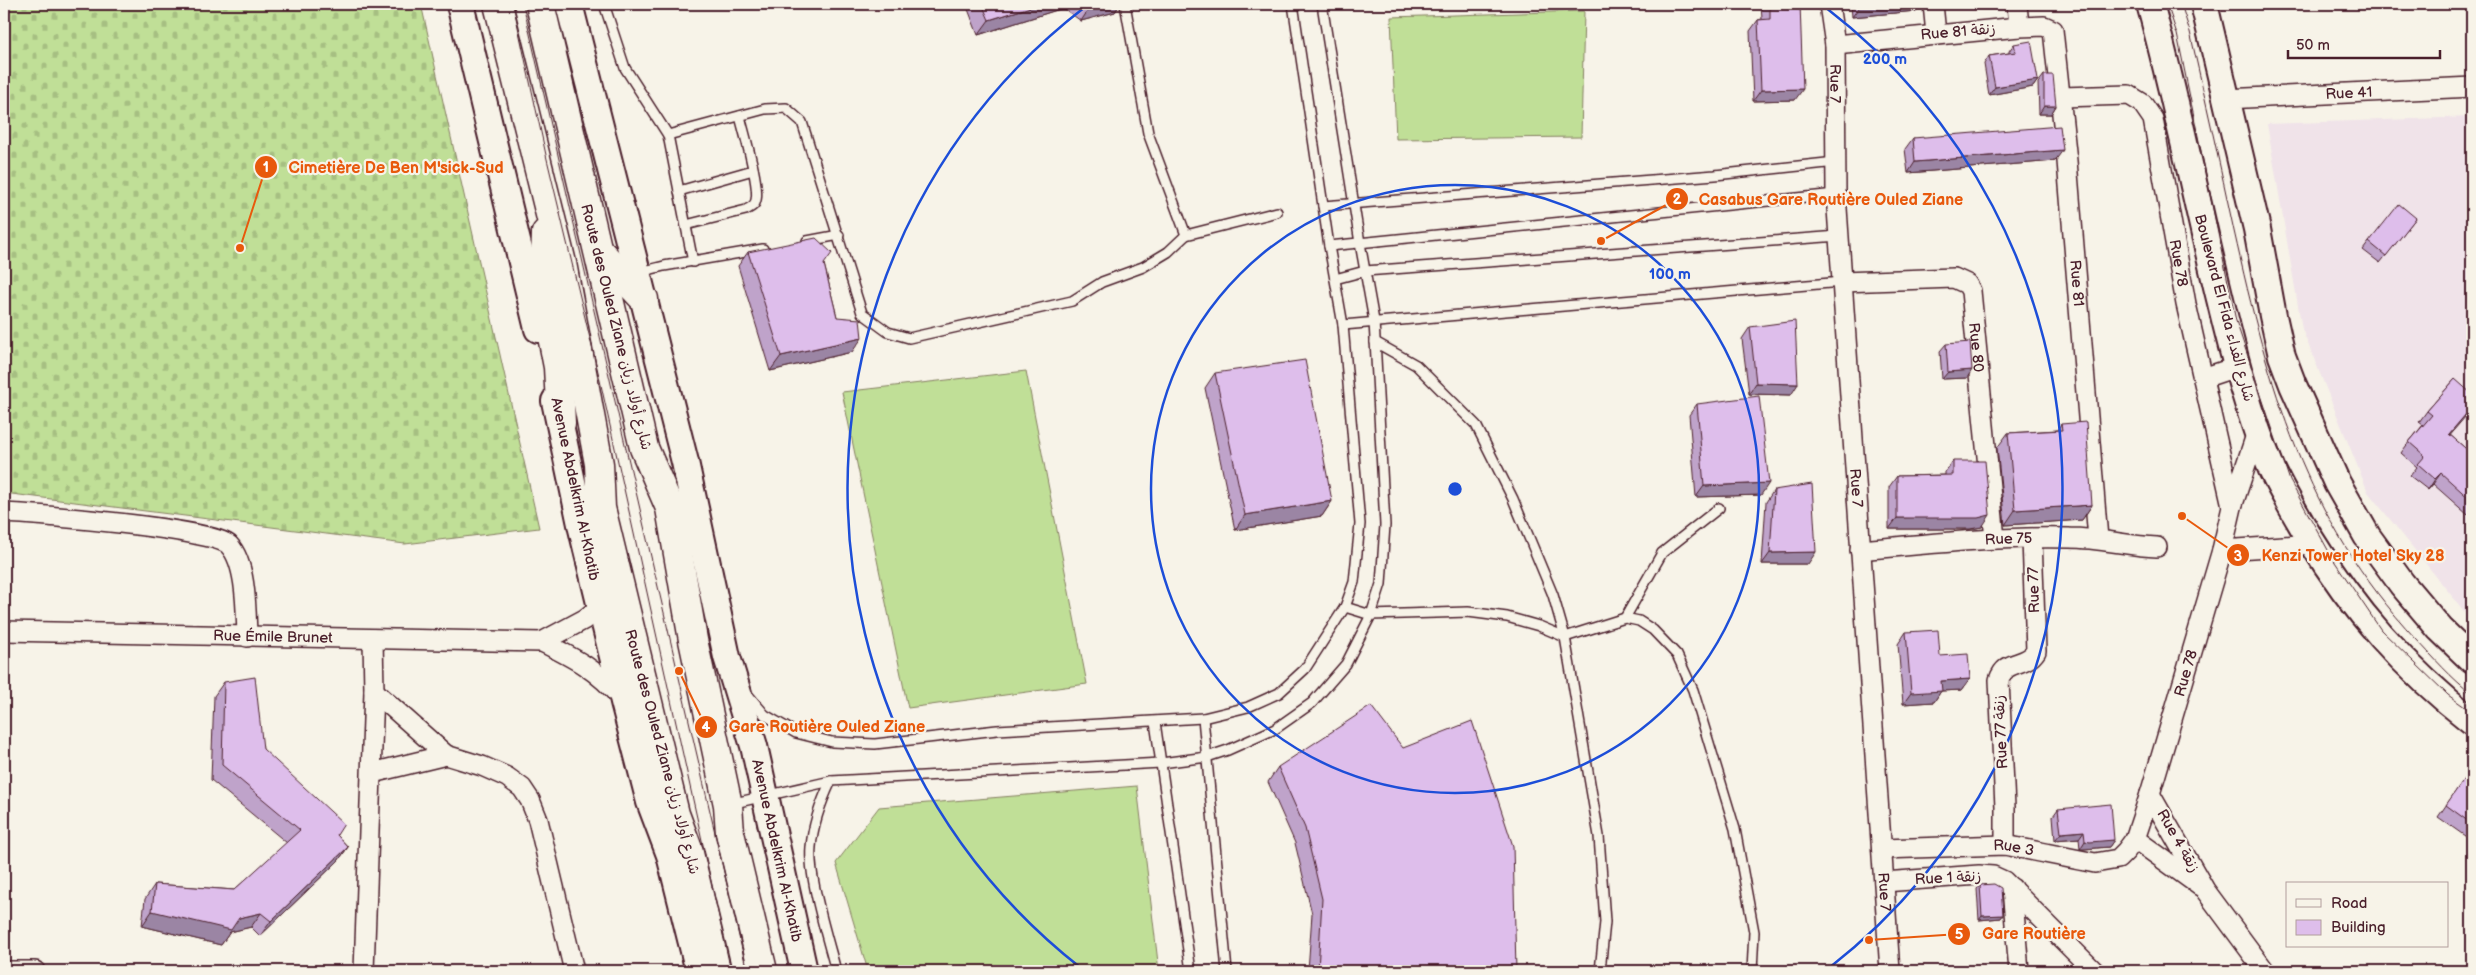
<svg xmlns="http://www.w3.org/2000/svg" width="2476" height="975" font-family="'Balsamiq Sans','Playpen Sans Arabic',sans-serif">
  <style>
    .built { fill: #f0e3e9 }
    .cemetery { fill: url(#cemetery-stones); stroke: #857f61 }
    .pitch { fill: #c0df97; stroke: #857f61 }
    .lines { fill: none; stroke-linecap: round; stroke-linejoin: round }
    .lane-casing { stroke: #4a1f2b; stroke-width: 12 }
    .street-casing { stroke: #4a1f2b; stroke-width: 22 }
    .secondary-casing { stroke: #4a1f2b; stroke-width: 30 }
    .highway-casing { stroke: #4a1f2b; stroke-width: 31 }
    .lane { stroke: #f7f3e8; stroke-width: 9 }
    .street { stroke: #f7f3e8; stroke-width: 19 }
    .secondary { stroke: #f7f3e8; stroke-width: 26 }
    .highway { stroke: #f7f3e8; stroke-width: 28 }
    .tram { stroke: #4a1f2b; stroke-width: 1 }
    .wall { fill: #bfa3ca; stroke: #4a1f2b }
    .shaded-wall { fill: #9b85a4; stroke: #4a1f2b }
    .building { fill: #debeeb; stroke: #4a1f2b }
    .ring { fill: none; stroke: #1d4ed8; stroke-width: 2.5 }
    .labels { text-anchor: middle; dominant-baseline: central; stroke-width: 4.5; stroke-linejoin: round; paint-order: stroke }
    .street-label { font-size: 15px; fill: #4a1f2b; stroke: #f7f3e8 }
    .centre { fill: #1d4ed8; stroke: #f7f3e8; stroke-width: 2.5 }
    .ring-label { font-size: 15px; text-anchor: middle; font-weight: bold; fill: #1d4ed8; stroke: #f7f3e8; stroke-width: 4.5; stroke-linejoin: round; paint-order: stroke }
    .leader { fill: none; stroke: #e8590c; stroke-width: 2 }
    .callout-dot { fill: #e8590c; stroke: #f7f3e8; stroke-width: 2 }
    .mark-label { font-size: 15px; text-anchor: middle; font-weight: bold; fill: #fff }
    .callout-label { font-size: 16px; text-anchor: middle; font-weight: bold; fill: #e8590c; stroke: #f7f3e8; stroke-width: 4.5; stroke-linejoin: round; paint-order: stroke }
  </style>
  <defs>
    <pattern id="cemetery-stones" width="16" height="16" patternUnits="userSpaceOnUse" patternTransform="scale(1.25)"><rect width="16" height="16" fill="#c0df97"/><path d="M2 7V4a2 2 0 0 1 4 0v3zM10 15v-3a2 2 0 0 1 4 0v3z" fill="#a6bf82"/></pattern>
  </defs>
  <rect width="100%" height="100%" fill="#f7f3e8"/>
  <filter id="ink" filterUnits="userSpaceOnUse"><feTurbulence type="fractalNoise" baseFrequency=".02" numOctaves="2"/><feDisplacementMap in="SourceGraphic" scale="10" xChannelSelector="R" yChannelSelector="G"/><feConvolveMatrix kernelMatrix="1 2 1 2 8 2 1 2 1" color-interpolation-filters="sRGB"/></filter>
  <g filter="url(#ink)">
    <path class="built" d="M2472 117V621L2368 492 2302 329 2267 124Z"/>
    <path class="cemetery" d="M4 4H421L539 528 405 544 4 493Z"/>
    <g class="pitch">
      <path d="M1584 11 1581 137 1396 139 1391 17Z"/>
      <path d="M1026 371 1087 684 908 708 842 392Z"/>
      <path d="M1137 786 1159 971H868L836 863 879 807Z"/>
    </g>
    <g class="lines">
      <defs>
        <g id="lane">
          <path d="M604 4 625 68 668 135 693 262"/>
          <path d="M1125 4 1148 133 1186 235"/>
          <path d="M668 135 765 109 786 108 802 122 862 313 888 332 909 338 1072 301 1102 282 1143 267 1168 252 1186 235 1277 212"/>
          <path d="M679 191 753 170"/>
          <path d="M1323 206 1715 175 1836 162"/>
          <path d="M686 225 746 210C751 207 755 206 756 200 760 185 744 133 740 116"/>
          <path d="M807 241 839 235"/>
          <path d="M1329 246 1836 194"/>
          <path d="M640 272 664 266 763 249"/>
          <path d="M1335 279 1365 271 1839 236"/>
          <path d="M1343 325 1842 282"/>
          <path d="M1375 342 1416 365 1476 425 1513 499 1553 595 1565 637 1599 836 1605 922 1600 971"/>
          <path d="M1345 607 1371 615 1468 612 1507 617 1539 626 1565 637 1625 618 1639 621 1653 630 1677 655 1693 690 1735 829 1754 932 1752 971"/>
          <path d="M1625 618 1662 553 1719 508"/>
          <path d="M749 696 765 715 796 733 832 742 875 744 997 730 1203 718 1248 707 1279 693 1305 669 1345 607 1354 582 1360 524 1343 325 1329 246 1293 4"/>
          <path d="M1203 718 1227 971"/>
          <path d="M1155 722 1191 971"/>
          <path d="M831 781C821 802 813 823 811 847 808 877 828 940 836 971"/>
          <path d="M730 804 831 781 1161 763 1207 757 1228 750 1275 729 1312 703 1346 664 1371 615 1381 584 1385 525 1374 321 1360 243 1322 4"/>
        </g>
        <g id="street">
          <path id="s1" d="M1829 4 1835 45 1836 194 1890 971"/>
          <path d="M1933 4 1936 34"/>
          <path d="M2017 4 2019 27"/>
          <path id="s2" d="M1835 45 2019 27 2044 26 2053 30 2067 161 2098 539"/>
          <path id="s3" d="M2061 97 2129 95 2142 103 2153 119 2186 304 2232 506"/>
          <path id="s4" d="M2225 99 2472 87"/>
          <path id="s5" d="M1842 282 1954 278 1967 284 1971 291 1995 539"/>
          <path d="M2203 378 2236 367"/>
          <path d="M4 513C34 514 215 529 229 545 247 564 246 612 247 637"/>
          <path id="s6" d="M1860 550C1930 544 2000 536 2070 538 2100 538 2128 546 2157 547"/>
          <path d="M2222 550 2314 544"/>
          <path id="s7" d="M4 631 542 642C574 658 598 670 621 698"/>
          <path d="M542 642 585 619 601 606"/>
          <path d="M374 691 446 755 482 766 507 777 522 788 530 800 538 820 574 971"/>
          <path d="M372 773 446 755"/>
          <path d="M2150 794 2205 890 2265 971"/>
          <path d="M2135 839 2200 886"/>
          <path d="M2005 845V807L1999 680C2006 658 2025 668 2036 651L2032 539"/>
          <path id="s8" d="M1882 849 2005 845 2095 863 2118 859 2126 851 2135 839 2150 794 2222 550 2232 507 2258 429"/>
          <path d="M1884 882 1979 875 1993 876 2004 881 2094 971"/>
          <path d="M2012 888 2019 971"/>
          <path d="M4 971H35"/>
          <path d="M364 971 374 691 373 639"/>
        </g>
        <g id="secondary">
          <path d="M460 4 538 329"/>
          <path id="s9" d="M569 4 685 462 727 657 754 746 804 971"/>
          <path d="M2150 4C2177 101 2196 201 2220 299 2234 357 2249 415 2272 470 2283 493 2296 515 2309 537 2354 611 2404 668 2472 721"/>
          <path d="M2204 4 2257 229 2273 316 2282 356 2293 385 2337 483 2367 536 2402 584 2440 629 2472 660"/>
          <path d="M555 401 582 529 624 702 650 802 670 855 699 971"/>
        </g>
        <g id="highway">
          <path d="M498 4 562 263 599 464 601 508 675 814 688 849 717 971"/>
          <path d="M540 4 644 448 670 508 693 640 728 805 730 833 763 971"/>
          <path d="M461 6 462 4"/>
          <path d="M546 233 544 295 558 367 561 423"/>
          <path d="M599 251 644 299"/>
        </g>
      </defs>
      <use href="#lane" class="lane-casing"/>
      <use href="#street" class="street-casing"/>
      <use href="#secondary" class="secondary-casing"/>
      <use href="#highway" class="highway-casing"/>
      <use href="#lane" class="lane"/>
      <use href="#street" class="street"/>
      <use href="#secondary" class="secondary"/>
      <use href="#highway" class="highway"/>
      <g class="tram">
        <path d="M513 4 546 155 599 376 731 971"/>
        <path d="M523 4 747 971"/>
        <path d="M2167 4 2177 34 2236 321 2290 481 2333 559 2381 630 2448 695 2472 712"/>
        <path d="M2181 4 2190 32C2205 98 2220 165 2234 231 2269 387 2304 518 2416 639 2434 658 2451 678 2472 694"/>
      </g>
    </g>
    <g class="wall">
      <path d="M966 4H1120L1115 12 1081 21 1063 8 978 35Z"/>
      <path d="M1761 4H1800L1795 100 1753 101 1750 31 1758 20 1762 19Z"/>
      <path d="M1851 4H1921L1916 11 1852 17Z"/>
      <path d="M2014 44 2038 80 2033 87 1989 95 1984 64 1989 56 2009 53V51Z"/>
      <path d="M2044 75 2056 106 2051 114H2039L2038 83Z"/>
      <path d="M1913 138 2055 161 1908 173 1905 149Z"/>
      <path d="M2416 218 2380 263 2363 250 2369 242Z"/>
      <path d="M748 252 824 264 837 317 852 352 770 371 738 266Z"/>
      <path d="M1750 327 1791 395 1749 394 1742 339Z"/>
      <path d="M1946 344 1967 378 1942 379 1940 351Z"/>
      <path d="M1215 373 1332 501 1322 516 1235 530 1205 388Z"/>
      <path d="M2455 379 2450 435 2472 454V510L2468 515 2433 484 2428 490 2410 476 2417 467 2401 453 2409 442 2423 425 2419 422 2427 411Z"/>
      <path d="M1697 404 1761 495 1696 497 1689 415Z"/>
      <path d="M2061 424 2092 505 2082 520 2005 525 1997 448 2008 433 2057 430Z"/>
      <path d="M1953 461 1982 527 1970 529H1889V487L1897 476 1945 475V472Z"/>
      <path d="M1774 490 1808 564H1762L1766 502Z"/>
      <path d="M1906 632 1940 656 1970 679 1962 690 1941 691 1934 702 1903 704 1898 644Z"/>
      <path d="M224 682 263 749 337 835 348 847 338 861 260 936 251 927 230 932 221 945 142 926 145 899 155 884 234 890 287 843 211 780 214 696Z"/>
      <path d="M1278 767 1516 971H1308L1312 914 1295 843 1268 782Z"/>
      <path d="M2471 769 2472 770V841L2438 817Z"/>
      <path d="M2058 809 2114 840 2109 847 2084 849H2080L2079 838 2055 840 2053 816Z"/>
      <path d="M1980 885 2001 918 1979 920 1977 889Z"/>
    </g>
    <g class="shaded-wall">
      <path d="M1040 4H1066L1063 8 978 35 989 20Z"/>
      <path d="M1100 4H1120L1115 12 1081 21 1091 6Z"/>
      <path d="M1879 4H1921L1916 11 1852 17 1860 6Z"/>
      <path d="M2038 80 2033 87 1989 95 1995 87Z"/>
      <path d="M1803 89 1795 100 1753 101 1761 90Z"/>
      <path d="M2044 106H2056L2051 114H2039Z"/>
      <path d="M2063 150 2055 161 1908 173 1915 162Z"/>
      <path d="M862 338 852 352 770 371 781 356Z"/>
      <path d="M1972 370 1967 378 1942 379 1948 372Z"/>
      <path d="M1756 383 1798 384 1791 395 1749 394Z"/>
      <path d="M2472 407V409L2441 445 2449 434Z"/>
      <path d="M2441 473 2433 484 2428 490 2435 479Z"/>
      <path d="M1769 483 1761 495 1696 497 1704 486Z"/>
      <path d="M1332 501 1322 516 1235 530 1245 515Z"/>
      <path d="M2092 505 2082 520 2005 525 2015 510Z"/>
      <path d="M1990 515 1982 527 1970 529H1889L1897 518Z"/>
      <path d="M1816 552 1808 564H1762L1770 553Z"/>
      <path d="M1970 679 1962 690 1941 691 1934 702 1903 704 1911 693 1941 681Z"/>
      <path d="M2084 831 2079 838 2055 840 2061 833Z"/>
      <path d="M2114 840 2109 847 2084 849H2080L2085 841Z"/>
      <path d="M348 847 338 861 260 936 271 921Z"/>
      <path d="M152 911 239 918 261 913 251 927 230 932 221 945 142 926Z"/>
      <path d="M2003 915 2001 918 1979 920 1982 916Z"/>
    </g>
    <g class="building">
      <path d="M982 4H1040L989 20Z"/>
      <path d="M1088 4H1100L1091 6Z"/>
      <path d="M1770 4H1800L1803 89 1761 90 1758 20 1770 19Z"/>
      <path d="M1860 4H1879L1860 6Z"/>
      <path d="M2031 41 2038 80 1995 87 1989 56 2016 52 2014 44Z"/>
      <path d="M2044 75H2053L2056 106H2044Z"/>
      <path d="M2060 126 2063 150 1915 162 1913 138Z"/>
      <path d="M2399 204 2416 218 2386 256 2369 242Z"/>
      <path d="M816 238 832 253 824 264 837 317 860 319 862 338 781 356 748 252Z"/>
      <path d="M1795 321 1798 384 1756 383 1750 327Z"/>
      <path d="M1970 342 1972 370 1948 372 1946 344Z"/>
      <path d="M1305 360 1332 501 1245 515 1215 373Z"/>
      <path d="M2455 379 2472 394V407L2449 434 2472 454V501L2441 473 2435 479 2418 464 2425 456 2409 442 2432 415 2427 411Z"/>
      <path d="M1759 396 1769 483 1704 486 1697 404Z"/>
      <path d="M2086 422 2092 505 2015 510 2008 433 2062 430 2061 424Z"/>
      <path d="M1953 461H1985L1990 515 1978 518H1897V476L1953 475Z"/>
      <path d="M1812 484 1816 552 1770 553 1774 490Z"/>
      <path d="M1938 630 1940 656 1968 654 1970 679 1941 681 1942 691 1911 693 1906 632Z"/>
      <path d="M255 677 263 749 344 824 337 835 348 847 271 921 261 913 239 918 231 930 152 911 155 884 234 890 300 830 222 765 224 682Z"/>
      <path d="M1371 706 1403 748 1472 721 1513 846 1516 971H1318L1322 899 1305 828 1278 767Z"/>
      <path d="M2471 769 2472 770V824L2446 805Z"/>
      <path d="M2111 804 2114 840 2090 842 2085 841 2084 831 2061 833 2058 809Z"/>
      <path d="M1994 884 2001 888 2003 915 1982 916 1980 885Z"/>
      <path d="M2472 966V971H2468Z"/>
    </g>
  </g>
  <g class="ring">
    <circle cx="1455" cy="489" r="304"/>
    <path d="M1081 968A608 608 0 0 1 1085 7M1825 7A608 608 0 0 1 1829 968"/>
  </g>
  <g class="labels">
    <g class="street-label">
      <text transform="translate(1958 32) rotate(-5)">Rue 81 زنقة</text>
      <text stroke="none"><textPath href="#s1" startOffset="80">Rue 7</textPath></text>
      <text stroke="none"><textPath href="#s4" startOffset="124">Rue 41</textPath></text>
      <text stroke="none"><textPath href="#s3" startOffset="249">Rue 78</textPath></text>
      <text stroke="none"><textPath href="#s2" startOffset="474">Rue 81</textPath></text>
      <text transform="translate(2224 308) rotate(75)">Boulevard El Fida شارع الفداء</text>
      <text transform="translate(616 327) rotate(76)">Route des Ouled Ziane شارع أولاد زيان</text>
      <text stroke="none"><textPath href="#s5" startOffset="191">Rue 80</textPath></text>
      <text stroke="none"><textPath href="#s1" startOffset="485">Rue 7</textPath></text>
      <text transform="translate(575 489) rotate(78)">Avenue Abdelkrim Al-Khatib</text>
      <text stroke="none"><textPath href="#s6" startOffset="149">Rue 75</textPath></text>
      <text transform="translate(2034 590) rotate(-92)">Rue 77</text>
      <text stroke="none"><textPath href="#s7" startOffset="269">Rue Émile Brunet</textPath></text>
      <text stroke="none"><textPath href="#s8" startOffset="438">Rue 78</textPath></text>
      <text transform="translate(2001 732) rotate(-93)">Rue 77 زنقة</text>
      <text transform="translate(662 752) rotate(75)">Route des Ouled Ziane شارع أولاد زيان</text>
      <text transform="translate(2178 841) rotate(60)">Rue 4 زنقة</text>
      <text stroke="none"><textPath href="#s8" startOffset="132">Rue 3</textPath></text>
      <text stroke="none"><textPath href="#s9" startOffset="872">Avenue Abdelkrim Al-Khatib</textPath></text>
      <text transform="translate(1948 878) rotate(-3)">Rue 1 زنقة</text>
      <text stroke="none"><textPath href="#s1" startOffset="890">Rue 7</textPath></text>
    </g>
  </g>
  <circle cx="1455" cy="489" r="8" class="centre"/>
  <g class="ring-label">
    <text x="1885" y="64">200 m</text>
    <text x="1670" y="279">100 m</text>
  </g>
  <path class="leader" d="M240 248L266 167M1601 241L1677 199M2182 516L2238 555M679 671L706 727M1869 940L1959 934"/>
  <g class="callout-dot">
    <circle cx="240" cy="248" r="5"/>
    <circle cx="1601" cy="241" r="5"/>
    <circle cx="2182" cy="516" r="5"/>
    <circle cx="679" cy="671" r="5"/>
    <circle cx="1869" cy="940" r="5"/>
    <circle cx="266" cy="167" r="12"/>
    <circle cx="1677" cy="199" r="12"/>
    <circle cx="2238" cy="555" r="12"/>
    <circle cx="706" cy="727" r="12"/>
    <circle cx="1959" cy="934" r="12"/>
  </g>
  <g class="mark-label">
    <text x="266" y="172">1</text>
    <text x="1677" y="204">2</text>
    <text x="2238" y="561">3</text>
    <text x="706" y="732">4</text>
    <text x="1959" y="939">5</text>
  </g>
  <g class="callout-label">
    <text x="396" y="173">Cimetière De Ben M'sick-Sud</text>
    <text x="1831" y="205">Casabus Gare Routière Ouled Ziane</text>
    <text x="2353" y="561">Kenzi Tower Hotel Sky 28</text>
    <text x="827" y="732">Gare Routière Ouled Ziane</text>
    <text x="2034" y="939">Gare Routière</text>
  </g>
  <rect width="2476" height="975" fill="none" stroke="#f7f3e8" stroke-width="20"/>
  <rect x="10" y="10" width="2456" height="955" fill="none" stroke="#4a1f2b" stroke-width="2" filter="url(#ink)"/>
  <rect x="2286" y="882" width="162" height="65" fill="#f7f3e8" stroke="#b29e9c"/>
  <rect x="2296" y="899" width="25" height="8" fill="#f7f3e8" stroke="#b29e9c"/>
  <text x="2331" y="908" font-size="15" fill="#4a1f2b">Road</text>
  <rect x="2296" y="920" width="25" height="15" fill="#debeeb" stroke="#b29e9c"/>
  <text x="2331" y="932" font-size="15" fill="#4a1f2b">Building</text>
  <path d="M2288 50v8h152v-8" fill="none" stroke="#4a1f2b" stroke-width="2.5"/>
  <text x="2296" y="50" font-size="15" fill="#4a1f2b" stroke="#f7f3e8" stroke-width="4" paint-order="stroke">50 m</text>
</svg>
